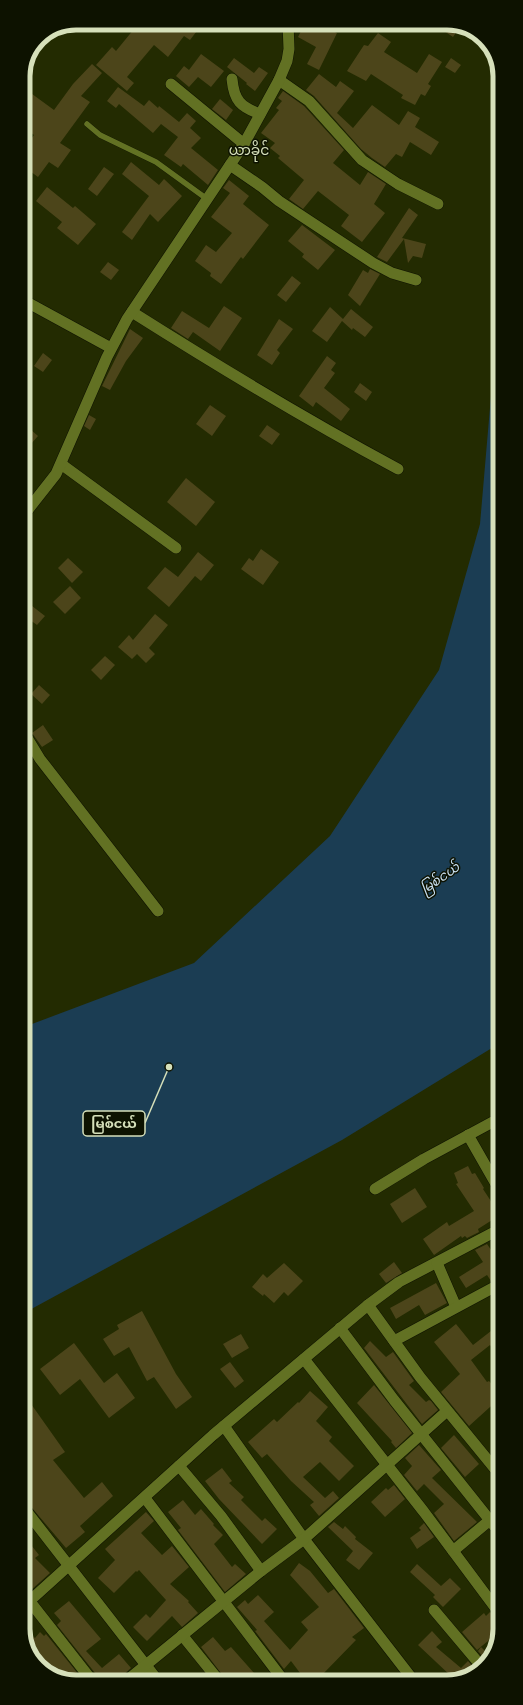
<svg xmlns="http://www.w3.org/2000/svg" width="523" height="1705" font-family="'Archivo Narrow','Noto Sans Myanmar',sans-serif">
  <style>
    .water { fill: #1b3d53 }
    .building { fill: #4c451a }
    .lines { fill: none; stroke-linecap: round; stroke-linejoin: round }
    .service-casing { stroke: #0e1200; stroke-width: 6 }
    .minor-casing { stroke: #0e1200; stroke-width: 12 }
    .service { stroke: #627123; stroke-width: 5.5 }
    .minor { stroke: #627123; stroke-width: 11 }
    .labels { text-anchor: middle; dominant-baseline: central; stroke-width: 3; stroke-linejoin: round; paint-order: stroke }
    .water-label { font-size: 13px; font-style: italic; fill: #cae1f2; stroke: #0d1200 }
    .quarter-label { font-size: 14px; fill: #d6e0ba; stroke: #0d1200 }
    .rim { fill: none; stroke: #d6e0ba; stroke-width: 5 }
    .leader { fill: none; stroke: #d6e0ba; stroke-width: 1.5 }
    .callout-dot { fill: #d6e0ba; stroke: #0d1200; stroke-width: 1.5 }
    .callout { fill: #0d1200; stroke: #d6e0ba; stroke-width: 1.5 }
    .callout-label { font-size: 13px; text-anchor: middle; font-weight: bold; fill: #d6e0ba }
  </style>
  <rect width="100%" height="100%" fill="#232b01"/>
  <path class="water" d="M499 303 500 1043 342 1140 24 1313V1027L194 963 330 836 439 670 480 524Z"/>
  <g class="building">
    <path d="M128 23H146L154 30 160 23H203L190 40 184 36 168 57 154 45 127 77 134 83 127 91 96 65 112 47 116 51 134 29Z"/>
    <path d="M305 23H335L331 30 337 33 319 70 307 64 316 47 298 37Z"/>
    <path d="M432 23H453L460 27 453 37Z"/>
    <path d="M378 33 391 42 384 52 417 73 429 54 442 62 428 84 431 86 425 96 421 94 415 105 401 98 403 95 371 74 366 81 347 71 364 45 368 46Z"/>
    <path d="M201 54 224 71 211 87 198 77 189 87 176 76 184 66 189 70Z"/>
    <path d="M234 58 254 73 259 67 268 73 255 91 246 84 247 83 227 67Z"/>
    <path d="M451 58 461 65 455 73 445 67Z"/>
    <path d="M92 64 102 73 81 96 90 102 60 143 71 150 58 168 49 162 38 177 23 166V150L34 135 23 127V99L28 91 54 110 73 84Z"/>
    <path d="M319 74 336 87 340 81 354 91 337 113 353 128 372 105 399 125 408 111 420 118 415 127 439 142 431 155 410 142 402 157 396 154 385 167 372 158 361 149 314 96 306 90Z"/>
    <path d="M118 87 144 106 149 100 158 108 159 106 179 122 187 113 196 121 190 128 201 138 191 148 218 170 208 185 183 164 181 167 164 155 178 137 161 124 153 133 119 104 116 108 107 101Z"/>
    <path d="M283 91 304 106 344 150 333 163 360 185 368 172 386 184 374 204 385 213 362 242 341 226 349 215 318 191 303 209 289 199 304 180 278 158 280 156 270 148 275 143 261 133 279 110 276 108 282 101 278 98Z"/>
    <path d="M220 99 233 110 226 120 212 109Z"/>
    <path d="M131 162 159 185 164 179 182 196 158 222 150 214 132 240 122 232 149 196 122 174Z"/>
    <path d="M104 167 114 174 97 196 88 189Z"/>
    <path d="M229 180 249 196 243 204 269 225 243 259 241 257 221 284 210 276 211 273 195 261 206 245 216 252 232 233 211 217 230 193 223 188Z"/>
    <path d="M47 187 73 208 75 206 96 224 78 245 57 228 62 222 36 201Z"/>
    <path d="M409 208 418 215 402 238 426 244 422 258 413 256 408 263 404 239 387 262 377 257Z"/>
    <path d="M302 225 335 250 318 270 302 257 304 254 288 241Z"/>
    <path d="M108 262 119 270 111 280 100 272Z"/>
    <path d="M370 269 380 274 360 306 348 295 363 270 368 273Z"/>
    <path d="M292 276 301 283 286 302 277 295Z"/>
    <path d="M224 306 242 318 220 351 193 332 188 339 171 328 182 311 209 328Z"/>
    <path d="M330 307 343 319 351 309 373 327 365 337 353 328 352 330 342 321 327 342 312 331Z"/>
    <path d="M279 319 293 329 277 350 280 353 272 365 257 355Z"/>
    <path d="M130 329 143 338 126 361 110 390 102 386Z"/>
    <path d="M43 353 52 360 43 372 34 366Z"/>
    <path d="M327 356 336 363 331 370 335 373 324 388 350 409 341 421 316 402 313 407 299 396Z"/>
    <path d="M360 383 372 392 366 401 354 392Z"/>
    <path d="M210 405 226 416 212 436 196 424Z"/>
    <path d="M89 415 96 419 90 430 84 426Z"/>
    <path d="M23 423 38 436 23 453Z"/>
    <path d="M267 425 280 434 272 445 259 436Z"/>
    <path d="M186 478 215 502 196 526 167 502Z"/>
    <path d="M261 549 279 562 263 585 241 569 249 558 253 561Z"/>
    <path d="M198 552 214 565 201 581 195 576 169 607 147 588 165 567 178 577Z"/>
    <path d="M68 558 83 572 72 583 58 568Z"/>
    <path d="M70 586 81 598 65 614 53 602Z"/>
    <path d="M23 599 45 616 37 625 23 615Z"/>
    <path d="M155 614 168 625 149 648 155 654 146 663 137 654 132 659 118 647 129 635 133 640Z"/>
    <path d="M105 656 115 665 101 680 91 670Z"/>
    <path d="M39 685 50 695 42 704 31 694Z"/>
    <path d="M43 725 53 740 42 747 32 733Z"/>
    <path d="M468 1166 472 1174 475 1173 484 1188 483 1189 500 1215 478 1229 479 1232 467 1238 465 1236 462 1238 461 1236 434 1255 423 1239 447 1222 449 1226 474 1211 456 1184 458 1183 454 1173Z"/>
    <path d="M415 1188 427 1207 402 1223 390 1204Z"/>
    <path d="M487 1244 500 1263V1277L491 1281 487 1275 466 1288 459 1277 483 1262 475 1250Z"/>
    <path d="M394 1262 402 1273 386 1283 379 1274Z"/>
    <path d="M284 1263 303 1281 288 1296 284 1292 274 1303 264 1294 263 1296 252 1287 263 1274 267 1278Z"/>
    <path d="M436 1283 447 1303 425 1315 419 1305 396 1319 390 1308Z"/>
    <path d="M142 1311 176 1374 192 1397 176 1409 154 1377 147 1381 129 1347 114 1356 103 1339 119 1329 117 1325Z"/>
    <path d="M456 1324 473 1345 500 1324V1342L492 1348 490 1345 471 1360 487 1382 489 1381 500 1393V1398L469 1426 441 1392 460 1374 434 1342Z"/>
    <path d="M241 1334 249 1348 232 1358 223 1344Z"/>
    <path d="M370 1341 386 1357 393 1352 414 1381 409 1385 426 1402 429 1400 431 1401 438 1410 422 1424 364 1348Z"/>
    <path d="M74 1343 104 1383 117 1373 135 1398 109 1418 80 1379 60 1395 40 1369Z"/>
    <path d="M230 1362 244 1381 235 1388 220 1369Z"/>
    <path d="M374 1385 412 1433 396 1448 391 1442 392 1441 357 1403Z"/>
    <path d="M310 1391 328 1407 316 1421 332 1437 329 1441 354 1466 339 1481 320 1462 303 1477 325 1498 333 1491 339 1498 319 1516 310 1505 314 1502 291 1481 267 1454 262 1458 248 1442 274 1419 277 1422 298 1402 299 1403Z"/>
    <path d="M24 1394 65 1452 53 1460 84 1498 102 1482 113 1496 80 1526 85 1532 66 1548 27 1502 30 1499 24 1494V1471L30 1465 24 1459V1444L28 1440 24 1435Z"/>
    <path d="M454 1435 479 1464 465 1477 441 1448Z"/>
    <path d="M419 1445 441 1470 432 1478 477 1522 454 1541 434 1513 444 1504 424 1484 417 1491 404 1475 412 1466 405 1458Z"/>
    <path d="M222 1468 232 1481 229 1483 244 1497 241 1500 262 1521 265 1518 277 1529 262 1544 219 1499 205 1481Z"/>
    <path d="M394 1485 405 1499 385 1517 371 1502 386 1488 388 1490Z"/>
    <path d="M183 1500 195 1515 201 1509 214 1524 213 1525 223 1535 214 1544 232 1567 235 1564 246 1574 225 1592 178 1530 181 1528 168 1512Z"/>
    <path d="M146 1512 154 1521 141 1533 162 1555 172 1546 189 1567 170 1584 189 1601 188 1602 198 1613 182 1627 172 1616 147 1641 133 1627 146 1614 150 1618 166 1600 139 1570 137 1572 136 1571 114 1593 98 1578 115 1560 105 1549Z"/>
    <path d="M334 1522 343 1529 345 1526 356 1537 355 1539 373 1553 359 1570 346 1560 353 1551 328 1527Z"/>
    <path d="M424 1523 434 1537 417 1549 410 1538 421 1530 419 1528Z"/>
    <path d="M24 1536 39 1555 35 1558 50 1573 30 1591 24 1587Z"/>
    <path d="M299 1563 310 1571 328 1593 334 1589 364 1628 352 1637 356 1640 322 1675 314 1681H306L291 1661 284 1669 255 1631 257 1630 237 1607 245 1600 248 1604 258 1595 274 1612 264 1621 290 1650 308 1630 301 1622 319 1607 290 1575Z"/>
    <path d="M417 1564 441 1586 450 1578 461 1589 443 1607 433 1597 435 1595 410 1572Z"/>
    <path d="M69 1601 101 1639 86 1651 102 1668 119 1654 131 1668 121 1677 118 1682H100L99 1678 57 1625 61 1621 54 1613Z"/>
    <path d="M490 1612 495 1618 500 1621V1629L499 1632 477 1650 462 1632 484 1613 486 1616Z"/>
    <path d="M24 1628 35 1638 40 1632 44 1636 46 1634 83 1680 81 1682H73L41 1669 24 1639Z"/>
    <path d="M432 1631 442 1642 436 1647 461 1668 468 1661 476 1670 457 1681H449L452 1677 418 1645Z"/>
    <path d="M213 1637 225 1651 231 1647 261 1681H227L201 1647Z"/>
    <path d="M481 1647 490 1656 487 1662 478 1651Z"/>
  </g>
  <g class="lines">
    <defs>
      <path id="service" d="M87 124 100 135 156 162 207 199"/>
      <g id="minor">
        <path d="M232 79C234 101 241 107 260 114"/>
        <path d="M279 80 309 101 362 160 398 184 438 204"/>
        <path d="M171 84 244 144"/>
        <path d="M230 165 262 187 279 201 373 263 392 273 416 280"/>
        <path d="M23 300 111 348"/>
        <path d="M132 312C219 367 307 420 398 469"/>
        <path d="M61 464 176 548"/>
        <path d="M23 516 56 474 107 357 127 319 244 144 279 80 287 61 289 49 288 23"/>
        <path d="M23 731 40 759 158 911"/>
        <path d="M468 1135 500 1191"/>
        <path d="M375 1189 424 1159 500 1118"/>
        <path d="M500 1229 399 1282 368 1305 420 1377 500 1475"/>
        <path d="M437 1263 456 1307"/>
        <path d="M340 1328 394 1400 500 1533"/>
        <path d="M394 1341 500 1284"/>
        <path d="M304 1359 424 1512 500 1614"/>
        <path d="M224 1426 304 1539 414 1681"/>
        <path d="M179 1466 221 1516 261 1571"/>
        <path d="M145 1498 284 1681"/>
        <path d="M24 1508 159 1682"/>
        <path d="M453 1551 490 1520"/>
        <path d="M24 1594 93 1682"/>
        <path d="M24 1606 213 1435 368 1305"/>
        <path d="M434 1610 482 1667"/>
        <path d="M182 1635 220 1682"/>
        <path d="M125 1682 261 1571 304 1539 447 1411"/>
      </g>
    </defs>
    <use href="#service" class="service-casing"/>
    <use href="#minor" class="minor-casing"/>
    <use href="#service" class="service"/>
    <use href="#minor" class="minor"/>
  </g>
  <g class="labels">
    <g class="water-label">
      <text transform="translate(440 878) rotate(-35)">မြစ်ငယ်</text>
    </g>
    <g class="quarter-label">
      <text x="249" y="150">ယာခိုင်</text>
    </g>
  </g>
  <path d="M0 0H523V1705H0ZM76 30H447A46 46 0 0 1 493 76V1629A46 46 0 0 1 447 1675H76A46 46 0 0 1 30 1629V76A46 46 0 0 1 76 30Z" fill="#0d1200" fill-rule="evenodd"/>
  <path class="rim" d="M76 30H447A46 46 0 0 1 493 76V1629A46 46 0 0 1 447 1675H76A46 46 0 0 1 30 1629V76A46 46 0 0 1 76 30Z"/>
  <path class="leader" d="M169 1067L145 1123"/>
  <circle class="callout-dot" cx="169" cy="1067" r="4"/>
  <rect class="callout" x="83" y="1111" width="62" height="25" rx="4"/>
  <g class="callout-label">
    <text x="114" y="1128">မြစ်ငယ်</text>
  </g>
</svg>
